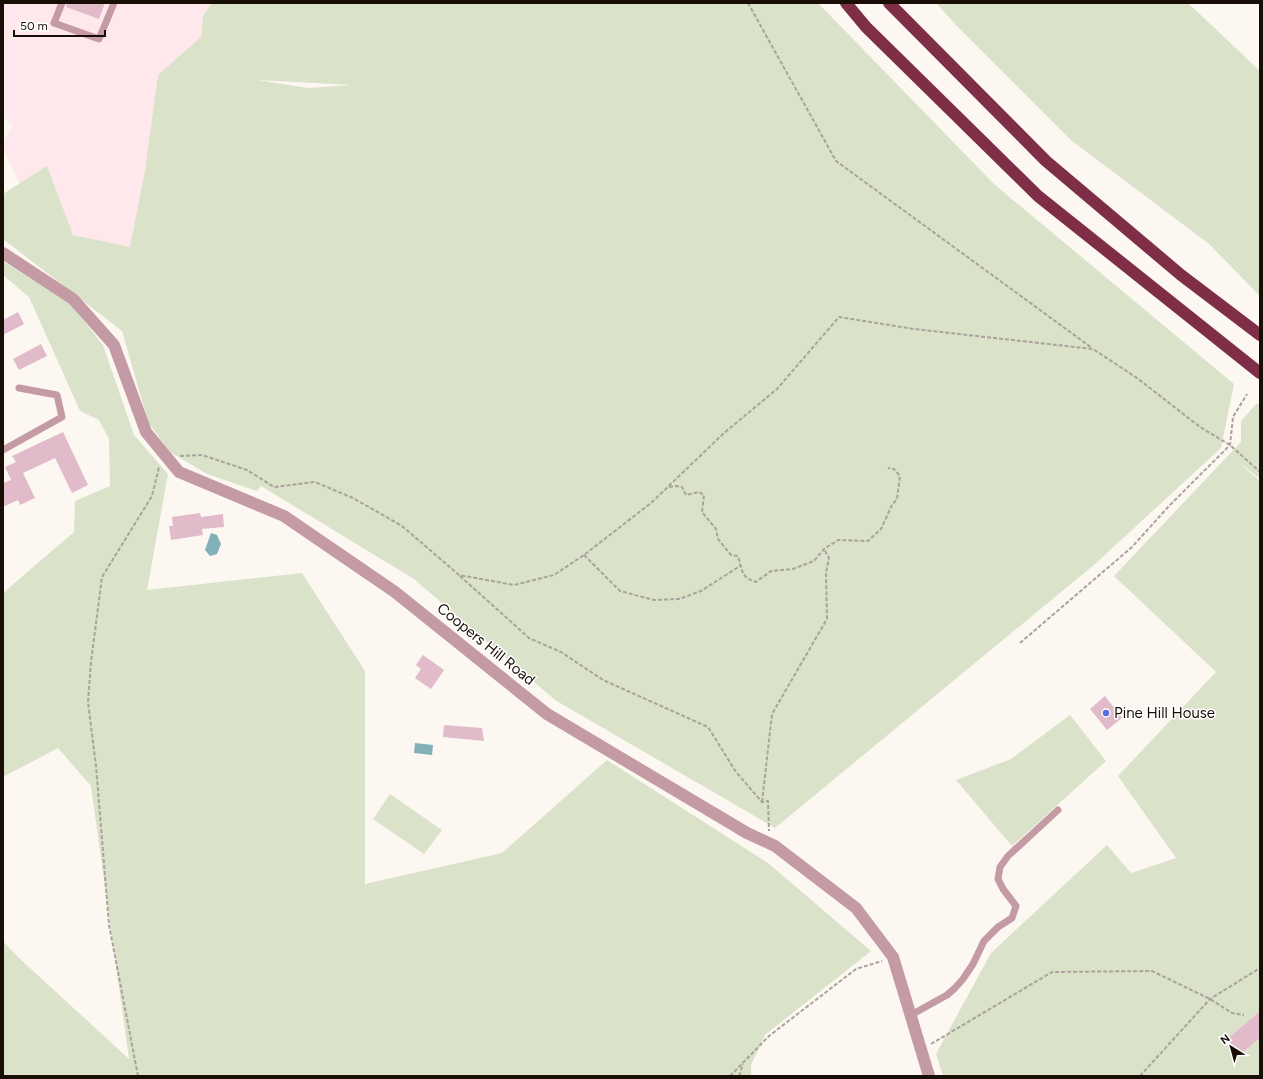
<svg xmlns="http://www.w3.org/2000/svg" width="1263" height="1079" font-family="Figtree,sans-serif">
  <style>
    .commercial { fill: #fee8eb }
    .green { fill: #dbe2ca; fill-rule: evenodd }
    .water { fill: #81b0b9 }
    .building { fill: #e2bbca }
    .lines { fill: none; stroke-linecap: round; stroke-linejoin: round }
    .path { stroke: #aaa29c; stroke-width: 2; stroke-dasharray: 4 2; stroke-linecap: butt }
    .service { stroke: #c49ba4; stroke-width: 7 }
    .tertiary { stroke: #c49ba4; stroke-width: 12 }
    .motorway { stroke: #7e2f47; stroke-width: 12 }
    .poi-dot { fill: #576de3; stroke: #fff; stroke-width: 1.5 }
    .labels { text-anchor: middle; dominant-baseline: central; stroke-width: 3; stroke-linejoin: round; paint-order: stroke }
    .street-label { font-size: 15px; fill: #190e06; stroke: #fff }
    .poi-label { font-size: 15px; fill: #190e06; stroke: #fff; text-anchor: start }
  </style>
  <rect width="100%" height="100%" fill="#fdf7f2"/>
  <path class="commercial" d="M3 3H212L203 16 201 37 130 248 73 235 30 207 3 147V142L13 125 3 117Z"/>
  <g class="green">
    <path d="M212 3H818L995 185 1234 384 1221 448 1095 564 775 828 555 700 414 579 261 486 257 491 207 474 170 452 148 422 122 331 3 239V194L47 166 73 235 130 247 145 171 158 75 201 37 203 16ZM257 80 352 85 308 88Z"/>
    <path d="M936 3H1188L1260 71V296L1209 244 1072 141 955 24Z"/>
    <path d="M3 261 70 303 103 345 134 435 168 474 147 590 302 573 365 671V884L502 853 607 760 768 863 871 951 765 1035 751 1065V1076H3V941L18 957 129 1059 91 786 58 748 3 777V593L74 532 75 501 110 486 109 439 99 420 80 411 29 297 3 275Z"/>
    <path d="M1257 403 1260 405V479L1236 460 1260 481V1011L1227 1039 1240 1055 1260 1038V1076H943L936 1054 991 953 1107 845 1131 873 1176 858 1118 776 1216 672 1114 576 1241 442V421Z"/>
    <path d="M1070 715 1106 761 1012 846 956 780 1011 759Z"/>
    <path d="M390 794 442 830 424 854 373 819Z"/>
  </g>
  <g class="water">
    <path d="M211 533 217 535 221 544 217 554 210 556 205 550Z"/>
    <path d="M415 743 433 745 432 755 414 753Z"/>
  </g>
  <g class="building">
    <path d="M67 3H105L99 19 66 7Z"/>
    <path d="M18 312 24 324 3 335V320Z"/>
    <path d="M41 344 47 356 19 370 13 359Z"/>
    <path d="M63 432 88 485 72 493 55 458 23 473 35 498 20 505 18 500 3 507V483L11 480 5 467 16 462 12 456Z"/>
    <path d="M200 513 201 517 223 514 224 527 202 529 203 535 171 540 169 526H173L172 517Z"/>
    <path d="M423 655 444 670 431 689 415 678 421 669 416 665Z"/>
    <path d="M1105 696 1122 718 1107 730 1090 709Z"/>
    <path d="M444 725 482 728 484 741 443 737Z"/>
    <path d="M1260 1011V1038L1240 1055 1227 1039Z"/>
  </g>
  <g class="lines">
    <g class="path">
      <path d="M748 3 836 161 1092 348"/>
      <path d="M180 456 202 455 247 470 274 487 315 482 353 498 402 526 459 575 514 585 554 575 584 555 651 503 724 433 777 389 839 317 914 329 1093 349 1137 378 1200 427 1230 445 1260 472"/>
      <path d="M669 487 677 486 682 487 686 495 699 492 704 495 702 512 716 529 718 539 731 555 738 556C742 569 741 578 756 582L771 571 793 569 814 561 824 549 838 540 868 541 881 529 892 505 897 499 900 476 894 469 888 468"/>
      <path d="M584 555 620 591 654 600 679 599 701 591 740 566"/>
      <path d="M460 576 529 638 561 652 603 680 708 727 736 772 762 802 768 801 769 831"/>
      <path d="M1020 643 1132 547 1169 506 1230 445 1233 417 1247 394"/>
      <path d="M762 802 772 714 827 619 826 573 829 558 824 549"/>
      <path d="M931 1044 1052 972 1152 971 1210 999 1232 1013 1244 1015"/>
      <path d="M138 1076 109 925 96 766 88 702 91 662 102 577 152 496 159 467"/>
      <path d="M730 1076 769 1036 856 969 882 961"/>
      <path d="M739 1076 743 1064"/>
      <path d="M1140 1076 1210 999 1260 968"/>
    </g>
    <g class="service">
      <path d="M62 3 54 23 99 39 114 3"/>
      <path d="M3 450 62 417 57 395 19 388"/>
      <path d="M911 1015 947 995 955 988 963 979 973 964 984 941 998 927 1012 918 1016 906 1003 889 998 879 1000 867 1008 856 1058 810"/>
    </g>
    <path class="tertiary" d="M3 253 73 299 114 345 146 432 179 472 284 516 395 592 547 714 747 833 775 846 856 908 893 957 929 1076"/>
    <g class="motorway">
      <path d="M846 3 866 27 1038 196 1260 373"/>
      <path d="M889 3 1046 161 1181 275 1260 335"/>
    </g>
  </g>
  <circle class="poi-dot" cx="1106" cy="713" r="4"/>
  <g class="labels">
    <g class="street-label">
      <text transform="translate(486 644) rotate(39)">Coopers Hill Road</text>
    </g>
    <g class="poi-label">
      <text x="1114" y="713">Pine Hill House</text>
    </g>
  </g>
  <rect width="1263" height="1079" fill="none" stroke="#190e06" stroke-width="8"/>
  <g transform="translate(1231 1047) rotate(323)" stroke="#ffffff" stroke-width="3" paint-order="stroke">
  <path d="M0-3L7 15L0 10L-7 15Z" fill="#190e06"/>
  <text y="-6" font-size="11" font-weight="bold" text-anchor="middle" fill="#190e06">N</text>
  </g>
  <path d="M14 30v6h91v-6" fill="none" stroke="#190e06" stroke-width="2"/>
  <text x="20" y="30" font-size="12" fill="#190e06" stroke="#ffffff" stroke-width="3" paint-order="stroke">50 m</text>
</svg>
